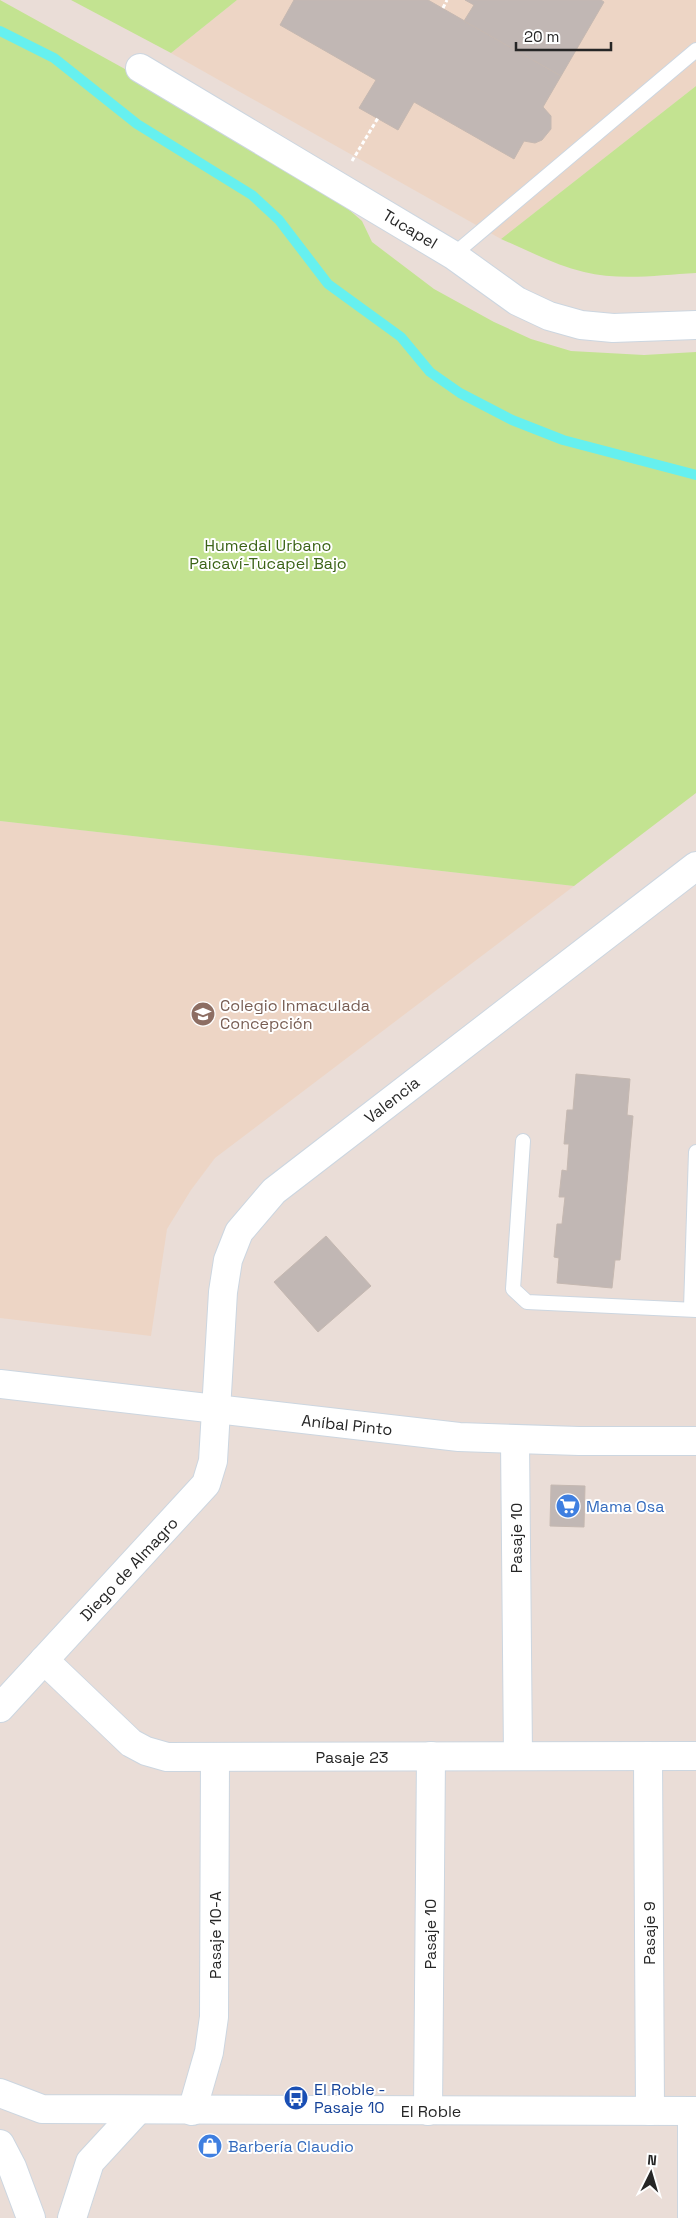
<svg xmlns="http://www.w3.org/2000/svg" width="696" height="2218" font-family="'Space Grotesk',sans-serif">
  <style>
    .education { fill: #edd5c5 }
    .green { fill: #c3e391 }
    .lines { fill: none; stroke-linecap: round; stroke-linejoin: round }
    .stream { stroke: #66f0ef; stroke-width: 10 }
    .building { fill: #c1b7b4; stroke: #c5b8b1 }
    .lane-casing { stroke: #ccd6e0; stroke-width: 16 }
    .street-casing { stroke: #ccd6e0; stroke-width: 30 }
    .secondary-casing { stroke: #ccd6e0; stroke-width: 30 }
    .path { stroke: #fff; stroke-width: 3; stroke-dasharray: 4 2.5; stroke-linecap: butt }
    .lane { stroke: #fff; stroke-width: 14 }
    .street { stroke: #fff; stroke-width: 28 }
    .secondary { stroke: #fff; stroke-width: 28 }
    .labels { text-anchor: middle; dominant-baseline: central; stroke-width: 4; stroke-linejoin: round; paint-order: stroke }
    .street-label { font-size: 16px; fill: #262626; stroke: #fff }
    .park-label { font-size: 16px; fill: #3b6317; stroke: #fff }
    .education-label { font-size: 16px; fill: #785e54; stroke: #fff; text-anchor: start }
    .shop-label { font-size: 16px; fill: #366cbe; stroke: #fff; text-anchor: start }
    .transit-label { font-size: 16px; fill: #164399; stroke: #fff; text-anchor: start }
  </style>
  <rect width="100%" height="100%" fill="#eaddd7"/>
  <g class="education">
    <path d="M237 0H696V86L501 239 171 53Z"/>
    <path d="M0 821 574 886 215 1158 191 1190 167 1229 151 1336 0 1318Z"/>
  </g>
  <g class="green">
    <path d="M0 0 143 79 325 189 362 221 372 242 434 289 494 322 531 339 571 351 644 355 696 352V793L574 886 0 821Z"/>
    <path d="M71 0H237L171 53Z"/>
    <path d="M696 86V273C660 275 619 281 584 272 555 265 529 251 501 239Z"/>
  </g>
  <g class="lines">
    <path class="stream" d="M0 31 54 58 137 124 252 195 279 220 328 284 401 337 430 372 460 393 512 420 563 440 696 475"/>
  </g>
  <g class="building">
    <path d="M294 0H428L561 76 543 107 551 116V129L542 140 535 143 524 141 514 159 414 102 398 130 359 108 376 80 280 25Z"/>
    <path d="M465 0H601L604 2 561 76 464 21 474 5Z"/>
    <path d="M576 1074 630 1079 627 1115 633 1116 620 1260H615L612 1288 557 1283 559 1258 554 1257 557 1224H562L565 1197H559L562 1170 567 1171 569 1144H564L567 1110H573Z"/>
    <path d="M326 1236 371 1286 318 1332 274 1282Z"/>
    <path d="M551 1485 585 1486 584 1527 550 1526Z"/>
  </g>
  <g class="lines">
    <defs>
      <g id="lane">
        <path d="M453 255 696 50"/>
        <path d="M523 1141 513 1289 527 1302 696 1310"/>
        <path d="M691 1309 696 1152"/>
      </g>
      <g id="street">
        <path d="M140 68 453 255 517 301 549 316 581 325 613 328 696 325"/>
        <path d="M515 1440 518 1756"/>
        <path d="M44 1660 131 1743 146 1751 167 1757 696 1756"/>
        <path d="M648 1756 650 2111"/>
        <path d="M0 2093 42 2109 696 2111"/>
        <path d="M192 2111 209 2052 214 2017 215 1757"/>
        <path d="M428 2111 431 1756"/>
        <path d="M692 2111V2218"/>
        <path d="M0 2144 12 2167 31 2218"/>
        <path d="M72 2218 90 2162 137 2111"/>
      </g>
      <g id="secondary">
        <path d="M0 1384 459 1437 579 1441H696"/>
        <path d="M0 1708 206 1484 213 1461 223 1292 228 1260 239 1232 274 1191 696 866"/>
      </g>
    </defs>
    <use href="#lane" class="lane-casing"/>
    <use href="#street" class="street-casing"/>
    <use href="#secondary" class="secondary-casing"/>
    <g class="path">
      <path d="M443 8 447 0"/>
      <path d="M352 161 378 118"/>
    </g>
    <use href="#lane" class="lane"/>
    <use href="#street" class="street"/>
    <use href="#secondary" class="secondary"/>
  </g>
  <defs>
    <symbol id="school-disc" viewBox="-11 -11 22 22"><circle r="9.5" fill="#8d6e63" stroke="#fff"/><path d="M0-5L7-2L0 1L-7-2ZM-4 1L0 2.5L4 1V4Q0 6-4 4Z" fill="#fff"/></symbol>
    <symbol id="supermarket-disc" viewBox="-11 -11 22 22"><circle r="9.5" fill="#3f7fe0" stroke="#fff"/><path d="M-6-5.5h2.5l.6 2H6L4.5 2H-2.5L-4.4-4H-6ZM-1.5 3.2a1.3 1.3 0 1 0 .1 0ZM3 3.2a1.3 1.3 0 1 0 .1 0Z" fill="#fff"/></symbol>
    <symbol id="bus-disc" viewBox="-11 -11 22 22"><circle r="9.5" fill="#1a4fb4" stroke="#fff"/><path d="M-5-6H5V4H4V6H2V4H-2V6H-4V4H-5ZM-3.5-4V0h7V-4ZM-3.5 1.2v1.5H-2V1.2ZM2 1.2v1.5H3.5V1.2Z" fill="#fff"/></symbol>
    <symbol id="shop-disc" viewBox="-11 -11 22 22"><circle r="9.5" fill="#3f7fe0" stroke="#fff"/><path d="M-5-2.5h2.3a2.7 3.5 0 0 1 5.4 0H5L5.5 6h-11ZM-1.5-2.5h3a1.5 2.3 0 0 0-3 0Z" fill="#fff"/></symbol>
  </defs>
  <g fill-rule="evenodd">
    <use href="#school-disc" x="189" y="1000" width="28" height="28"/>
    <use href="#supermarket-disc" x="554" y="1492" width="28" height="28"/>
    <use href="#bus-disc" x="282" y="2084" width="28" height="28"/>
    <use href="#shop-disc" x="196" y="2132" width="28" height="28"/>
  </g>
  <g class="labels">
    <g class="street-label">
      <text transform="translate(410 229) rotate(31)">Tucapel</text>
      <text transform="translate(392 1100) rotate(-38)">Valencia</text>
      <text transform="translate(347 1425) rotate(6)">Aníbal Pinto</text>
      <text transform="translate(516 1538) rotate(-90)">Pasaje 10</text>
      <text transform="translate(129 1569) rotate(-47)">Diego de Almagro</text>
      <text x="352" y="1757">Pasaje 23</text>
      <text transform="translate(649 1933) rotate(-90)">Pasaje 9</text>
      <text transform="translate(430 1934) rotate(-90)">Pasaje 10</text>
      <text transform="translate(215 1935) rotate(-90)">Pasaje 10-A</text>
      <text x="431" y="2111">El Roble</text>
    </g>
    <g class="park-label">
      <text x="268" y="545">Humedal Urbano<tspan x="268" dy="18">Paicaví-Tucapel Bajo</tspan></text>
    </g>
    <g class="education-label">
      <text x="220" y="1005">Colegio Inmaculada<tspan x="220" dy="18">Concepción</tspan></text>
    </g>
    <g class="shop-label">
      <text x="586" y="1506">Mama Osa</text>
      <text x="228" y="2146">Barbería Claudio</text>
    </g>
    <g class="transit-label">
      <text x="314" y="2089">El Roble -<tspan x="314" dy="18">Pasaje 10</tspan></text>
    </g>
  </g>
  <g transform="translate(651 2173) rotate(5)" stroke="#ffffff" stroke-width="4" paint-order="stroke">
  <path d="M0-4L9 19L0 12L-9 19Z" fill="#262626"/>
  <text y="-8" font-size="14" font-weight="bold" text-anchor="middle" fill="#262626">N</text>
  </g>
  <path d="M516 42v8h95v-8" fill="none" stroke="#262626" stroke-width="2.5"/>
  <text x="524" y="42" font-size="15" fill="#262626" stroke="#ffffff" stroke-width="4" paint-order="stroke">20 m</text>
</svg>
